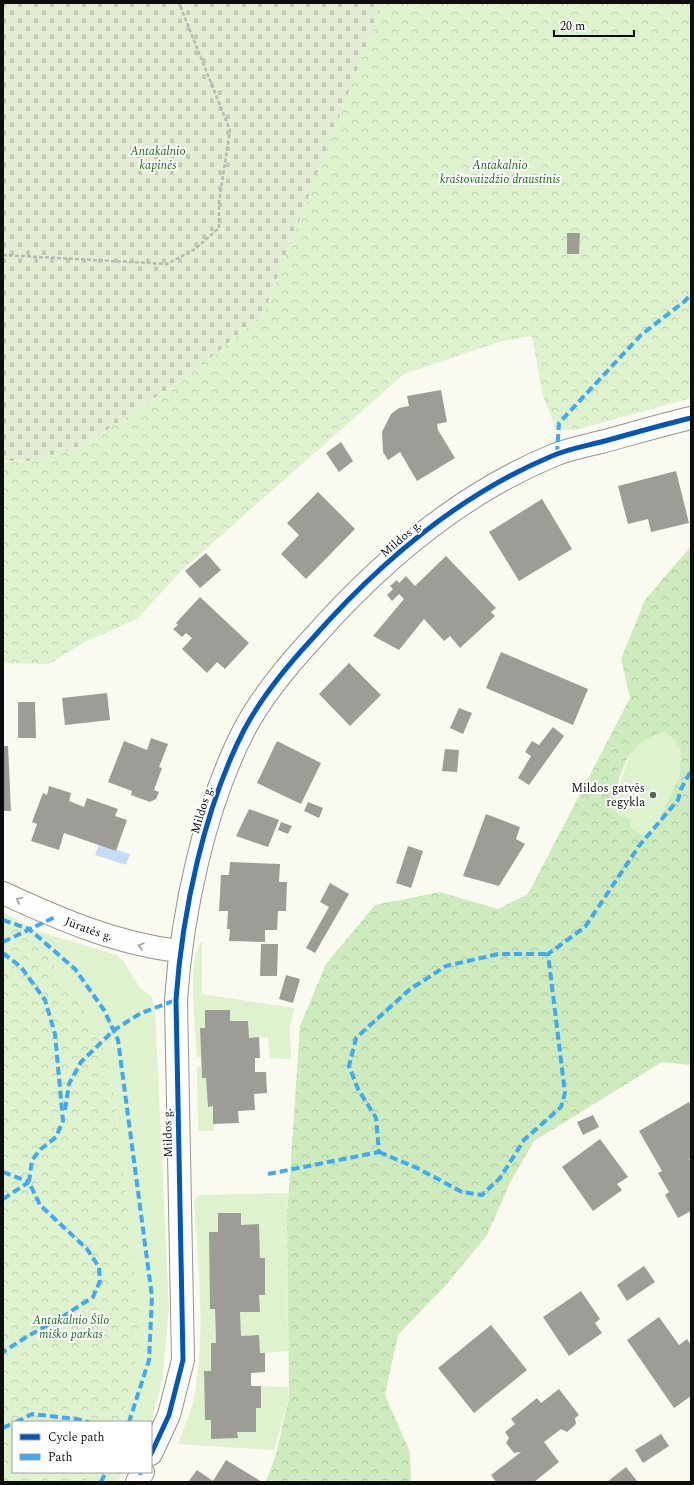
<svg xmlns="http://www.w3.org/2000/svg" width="694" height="1485" font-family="Spectral,serif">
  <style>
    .grass { fill: #dff2ce }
    .forest { fill: url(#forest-crowns); fill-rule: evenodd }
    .cemetery { fill: url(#cemetery-stones) }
    .park { fill: url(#park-crowns) }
    .water { fill: #c4ddf7 }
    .building { fill: #9e9c96 }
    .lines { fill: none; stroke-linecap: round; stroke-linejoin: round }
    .minor-casing { stroke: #94948f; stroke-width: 24 }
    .path { stroke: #b8b8b6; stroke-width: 2.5; stroke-dasharray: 4 2; stroke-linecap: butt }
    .minor { stroke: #fefefd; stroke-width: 22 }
    .quiet { stroke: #3fa9f5; stroke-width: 4; stroke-dasharray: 8 4; stroke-linecap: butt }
    .cycleway-casing { stroke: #fff; stroke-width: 8 }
    .cycleway { stroke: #0057b8; stroke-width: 5 }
    .oneway { stroke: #9e9e9d }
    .poi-dot { fill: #60605c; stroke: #fff; stroke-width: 1.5 }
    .labels { text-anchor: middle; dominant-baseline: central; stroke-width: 4; stroke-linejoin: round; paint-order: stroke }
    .park-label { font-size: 12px; font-style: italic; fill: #1d6919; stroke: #fff }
    .street-label { font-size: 12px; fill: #0d0d0d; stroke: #fff }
    .poi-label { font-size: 12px; fill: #0d0d0d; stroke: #fff; text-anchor: end }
  </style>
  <defs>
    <pattern id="forest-crowns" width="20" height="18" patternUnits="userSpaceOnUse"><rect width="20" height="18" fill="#cdebbc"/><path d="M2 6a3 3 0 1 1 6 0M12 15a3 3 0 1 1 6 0" fill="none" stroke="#afc8a0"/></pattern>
    <pattern id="cemetery-stones" width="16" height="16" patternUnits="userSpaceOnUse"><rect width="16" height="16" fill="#e3edd3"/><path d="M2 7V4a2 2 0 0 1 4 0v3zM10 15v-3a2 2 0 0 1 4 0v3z" fill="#c2cab4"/></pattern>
    <pattern id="park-crowns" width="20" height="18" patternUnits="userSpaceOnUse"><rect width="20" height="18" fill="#dff2ce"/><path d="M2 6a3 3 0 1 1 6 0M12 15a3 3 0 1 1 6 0" fill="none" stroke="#beceb0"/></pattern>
  </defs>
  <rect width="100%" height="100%" fill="#fbfaf0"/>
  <g class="grass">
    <path d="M664 732 675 739 681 751 679 777 658 822 651 831 643 835 631 828 630 819 618 814 612 805 632 749 648 737Z"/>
    <path d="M34 930 117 955 123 961 140 988 152 997 155 1009 169 1309 162 1382 151 1422H119L127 1402 140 1318 115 1102 104 1050 93 1025 81 1004 55 967 45 947Z"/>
    <path d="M202 941V994L294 1008 290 1027 291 1059 270 1058 268 1037 249 1038 248 1021H230L229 1010 205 1011V1028H200L201 1057H197C196 1033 186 958 202 941Z"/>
    <path d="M197 1067H201L202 1078H206L208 1106H213L214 1131H198Z"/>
    <path d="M288 1193 287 1216 288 1351 260 1353 259 1335 241 1336 240 1312H259V1295H265L260 1258 259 1225H241V1213H218V1232L209 1233 210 1309H215L216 1343H211V1371L204 1372 205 1420H211V1439L237 1438V1432H256V1408L261 1386 288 1387 289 1398 274 1450 178 1444C183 1430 190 1415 193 1401 207 1335 198 1266 194 1200L199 1195Z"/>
    <path d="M92 1472H124L117 1482H85Z"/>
  </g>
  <path class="forest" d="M691 546V1065L662 1062 534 1141 510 1183 487 1235 447 1284 398 1335 385 1395 410 1452 411 1482H266L276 1454 289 1398 287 1216 300 1026 326 964 375 905 440 892 498 909 528 894 630 698 621 659 645 600ZM664 732 675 739 681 751 679 777 658 822 651 831 643 835 631 828 630 819 618 814 612 805C623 768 624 744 664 732Z"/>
  <path class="cemetery" d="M3 3H383L264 313 195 371 82 447 30 461H3Z"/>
  <g class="park">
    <path d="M383 3H691V398L576 430H556L542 393 532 336 499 342 404 374 181 571 137 619 83 643 49 664 3 663V462L30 461 82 447 195 371 264 313Z"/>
    <path d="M3 912 34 930 45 947 55 967 81 1004 93 1025 104 1050 115 1102 140 1318 136 1359 127 1402 119 1422H13V1472H92L85 1482H3Z"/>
  </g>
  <path class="water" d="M99 845 130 854 126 865 95 855Z"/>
  <g class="building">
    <path d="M567 233H580L579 254H567Z"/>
    <path d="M441 390 447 422 437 424 438 430 455 458 417 481 400 452 388 460 383 452 382 432 391 414 399 408 409 406 407 396Z"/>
    <path d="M341 442 353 461 339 472 326 453Z"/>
    <path d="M676 471 689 523 651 532 648 519 628 524 618 486Z"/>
    <path d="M318 492 355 529 306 579 281 554 299 535 287 523Z"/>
    <path d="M542 499 572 549 519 581 489 532Z"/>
    <path d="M206 553 221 570 200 588 185 571Z"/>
    <path d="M446 556 496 608 491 612 495 616 460 648 450 636 444 641 424 619 399 650 373 636 404 599 399 594 392 601 387 595 393 589 390 586 397 580 399 583 406 576 415 586Z"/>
    <path d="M200 597 249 643 225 669 217 662 207 673 182 649 192 638 186 633 182 637 173 629 178 625 176 623Z"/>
    <path d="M501 652 588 689 573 725 486 688Z"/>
    <path d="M349 663 381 695 350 726 319 694Z"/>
    <path d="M107 693 110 720 65 725 62 698Z"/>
    <path d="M18 702H35L36 738H18Z"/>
    <path d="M459 708 472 713 463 734 450 728Z"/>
    <path d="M553 727 564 736 529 785 518 778 531 756 525 752 532 741 539 745Z"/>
    <path d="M151 738 168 744 159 767 162 768 154 790 159 792 156 799 150 802 131 795 132 791 108 782 124 741 147 750Z"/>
    <path d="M277 741 321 763 301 804 257 783Z"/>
    <path d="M3 746H8L11 811H3Z"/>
    <path d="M445 749 459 750 457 772 442 771Z"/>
    <path d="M49 786 71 793 69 801 84 807 87 798 118 809 115 816 127 820 116 851 64 833 59 850 31 841 37 824 32 822 43 793 47 795Z"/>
    <path d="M308 802 323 808 319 818 304 811Z"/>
    <path d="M249 809 279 820 268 847 236 836Z"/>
    <path d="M486 814 520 827 516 839 525 844 499 886 463 876Z"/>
    <path d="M281 822 292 826 288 834 278 830Z"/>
    <path d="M408 846 423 851 411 888 396 883Z"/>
    <path d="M230 862 280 864 279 882H287L286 911H278L277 930H265V942L229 941 230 929H227L228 911H219L221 875H229Z"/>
    <path d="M330 883 349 894 315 953 306 948 329 907 320 902Z"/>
    <path d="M261 944H278L277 976H260Z"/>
    <path d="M286 975 300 979 293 1003 279 999Z"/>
    <path d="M205 1010H230V1021H248L249 1038 259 1037 260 1058H255V1072H266L267 1093 254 1094 255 1110 238 1111 239 1123 213 1124V1106L208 1107 206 1078H202L200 1028H205Z"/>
    <path d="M689 1102 691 1106V1158L689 1159 691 1162V1211L678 1218 665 1195 669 1192 658 1173 662 1171 639 1131Z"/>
    <path d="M593 1115 599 1127 583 1135 577 1122Z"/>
    <path d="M600 1139 628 1177 617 1184 622 1190 593 1211 562 1167Z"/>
    <path d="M218 1213H241V1225L259 1224 260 1258H265V1295H259L260 1312H240L241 1336 259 1335 260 1353H265V1372L251 1373V1386H261V1408H256V1432H237L238 1438 211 1439V1420H205L204 1371H211V1343H216L215 1309H210L209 1232H218Z"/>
    <path d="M644 1266 655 1282 627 1301 617 1285Z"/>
    <path d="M581 1291 600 1319 595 1323 602 1333 569 1356 543 1317Z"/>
    <path d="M659 1317 679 1345 687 1339 691 1345V1396L674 1408 627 1340Z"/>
    <path d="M491 1325 527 1370 474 1413 438 1368Z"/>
    <path d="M559 1389 579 1415 575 1418 576 1424 567 1432 561 1429 544 1442 559 1462 534 1482H496L491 1475 521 1452 514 1453 506 1443 509 1438 505 1432 515 1424 511 1419 537 1398 541 1403Z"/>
    <path d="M661 1434 669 1446 643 1463 635 1450Z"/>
    <path d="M226 1460 262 1482H188L197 1470 213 1481Z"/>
    <path d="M626 1467 638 1482H607Z"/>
  </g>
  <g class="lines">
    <defs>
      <g id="minor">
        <path id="s1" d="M3 893C59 919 117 944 179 951"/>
        <path d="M151 1454 169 1415 183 1360 176 1000C182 913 204 808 244 730 262 696 286 667 312 639 379 563 458 495 552 456 568 449 585 446 601 442 631 434 661 425 691 418"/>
        <path d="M137 1482 143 1472"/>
      </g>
    </defs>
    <use href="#minor" class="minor-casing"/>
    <path class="path" d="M3 255 167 264 195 249 219 228V202L230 130 179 3"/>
    <use href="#minor" class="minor"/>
    <g class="quiet">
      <path d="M557 454 559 423 641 335 685 301 691 294"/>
      <path d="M3 920 29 929 75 969 104 1010 118 1040 152 1297 149 1360 129 1422"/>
      <path d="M3 942 55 917"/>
      <path d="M3 953 21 967 45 1000 55 1034 63 1121 56 1137 41 1149 32 1160 29 1182 40 1205 87 1249 99 1267 100 1281 93 1297 59 1319 28 1336 3 1352"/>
      <path d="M65 1110 69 1084 81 1062 114 1030 141 1013 176 1000"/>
      <path d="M379 1152 417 1168 462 1192 482 1195 500 1178 524 1140 561 1107 565 1093 548 954 585 927 639 846 678 800 681 789 691 771"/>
      <path d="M3 1172 29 1182"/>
      <path d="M268 1174 379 1152 376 1118 358 1089 349 1066 356 1038 409 990 446 966 498 954H548"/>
      <path d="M3 1199 29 1182"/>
      <path d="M16 1422 32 1414 76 1419 89 1422"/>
      <path d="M3 1428 13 1423"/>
      <path d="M140 1472 141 1475"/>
      <path d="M101 1482 106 1472"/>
    </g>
    <defs>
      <path id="cycleway" d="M151 1454 169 1415 183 1360 176 1000C182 913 204 808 244 730 262 696 286 667 312 639 379 563 458 495 552 456 568 449 585 446 601 442 631 434 661 425 691 418"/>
    </defs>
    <use href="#cycleway" class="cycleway-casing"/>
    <use href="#cycleway" class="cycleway"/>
  </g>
  <defs><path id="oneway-chevron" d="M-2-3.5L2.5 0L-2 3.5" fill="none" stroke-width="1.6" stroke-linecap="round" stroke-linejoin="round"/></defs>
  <g class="oneway">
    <use href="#oneway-chevron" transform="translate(19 900) rotate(-155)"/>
    <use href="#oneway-chevron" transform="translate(141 946) rotate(-163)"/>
  </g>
  <circle class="poi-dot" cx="653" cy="795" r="4"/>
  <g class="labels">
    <g class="park-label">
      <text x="158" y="151">Antakalnio<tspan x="158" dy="14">kapinės</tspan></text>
      <text x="500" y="165">Antakalnio<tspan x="500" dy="14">kraštovaizdžio draustinis</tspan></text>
      <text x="71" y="1320">Antakalnio Šilo<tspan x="71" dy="14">miško parkas</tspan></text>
    </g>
    <g class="street-label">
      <text transform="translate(401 539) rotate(-40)">Mildos g.</text>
      <text transform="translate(202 810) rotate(-73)">Mildos g.</text>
      <text stroke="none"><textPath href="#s1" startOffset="93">Jūratės g.</textPath></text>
      <text transform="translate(168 1133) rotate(-91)">Mildos g.</text>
    </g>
    <g class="poi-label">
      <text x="645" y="788">Mildos gatvės<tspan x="645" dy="14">regykla</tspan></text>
    </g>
  </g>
  <rect width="694" height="1485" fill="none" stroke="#0d0d0d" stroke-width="8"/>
  <rect x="12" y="1421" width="140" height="52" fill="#ffffff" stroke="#9e9e9e"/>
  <rect x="20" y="1434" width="20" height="6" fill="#0057b8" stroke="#9e9e9e"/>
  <text x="48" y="1441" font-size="12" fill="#0d0d0d">Cycle path</text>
  <rect x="20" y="1454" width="20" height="6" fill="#3fa9f5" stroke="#9e9e9e"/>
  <text x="48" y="1461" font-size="12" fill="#0d0d0d">Path</text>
  <path d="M554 30v6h80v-6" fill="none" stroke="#0d0d0d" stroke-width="2"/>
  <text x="560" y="30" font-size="12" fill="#0d0d0d" stroke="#ffffff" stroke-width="3" paint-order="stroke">20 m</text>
</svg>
